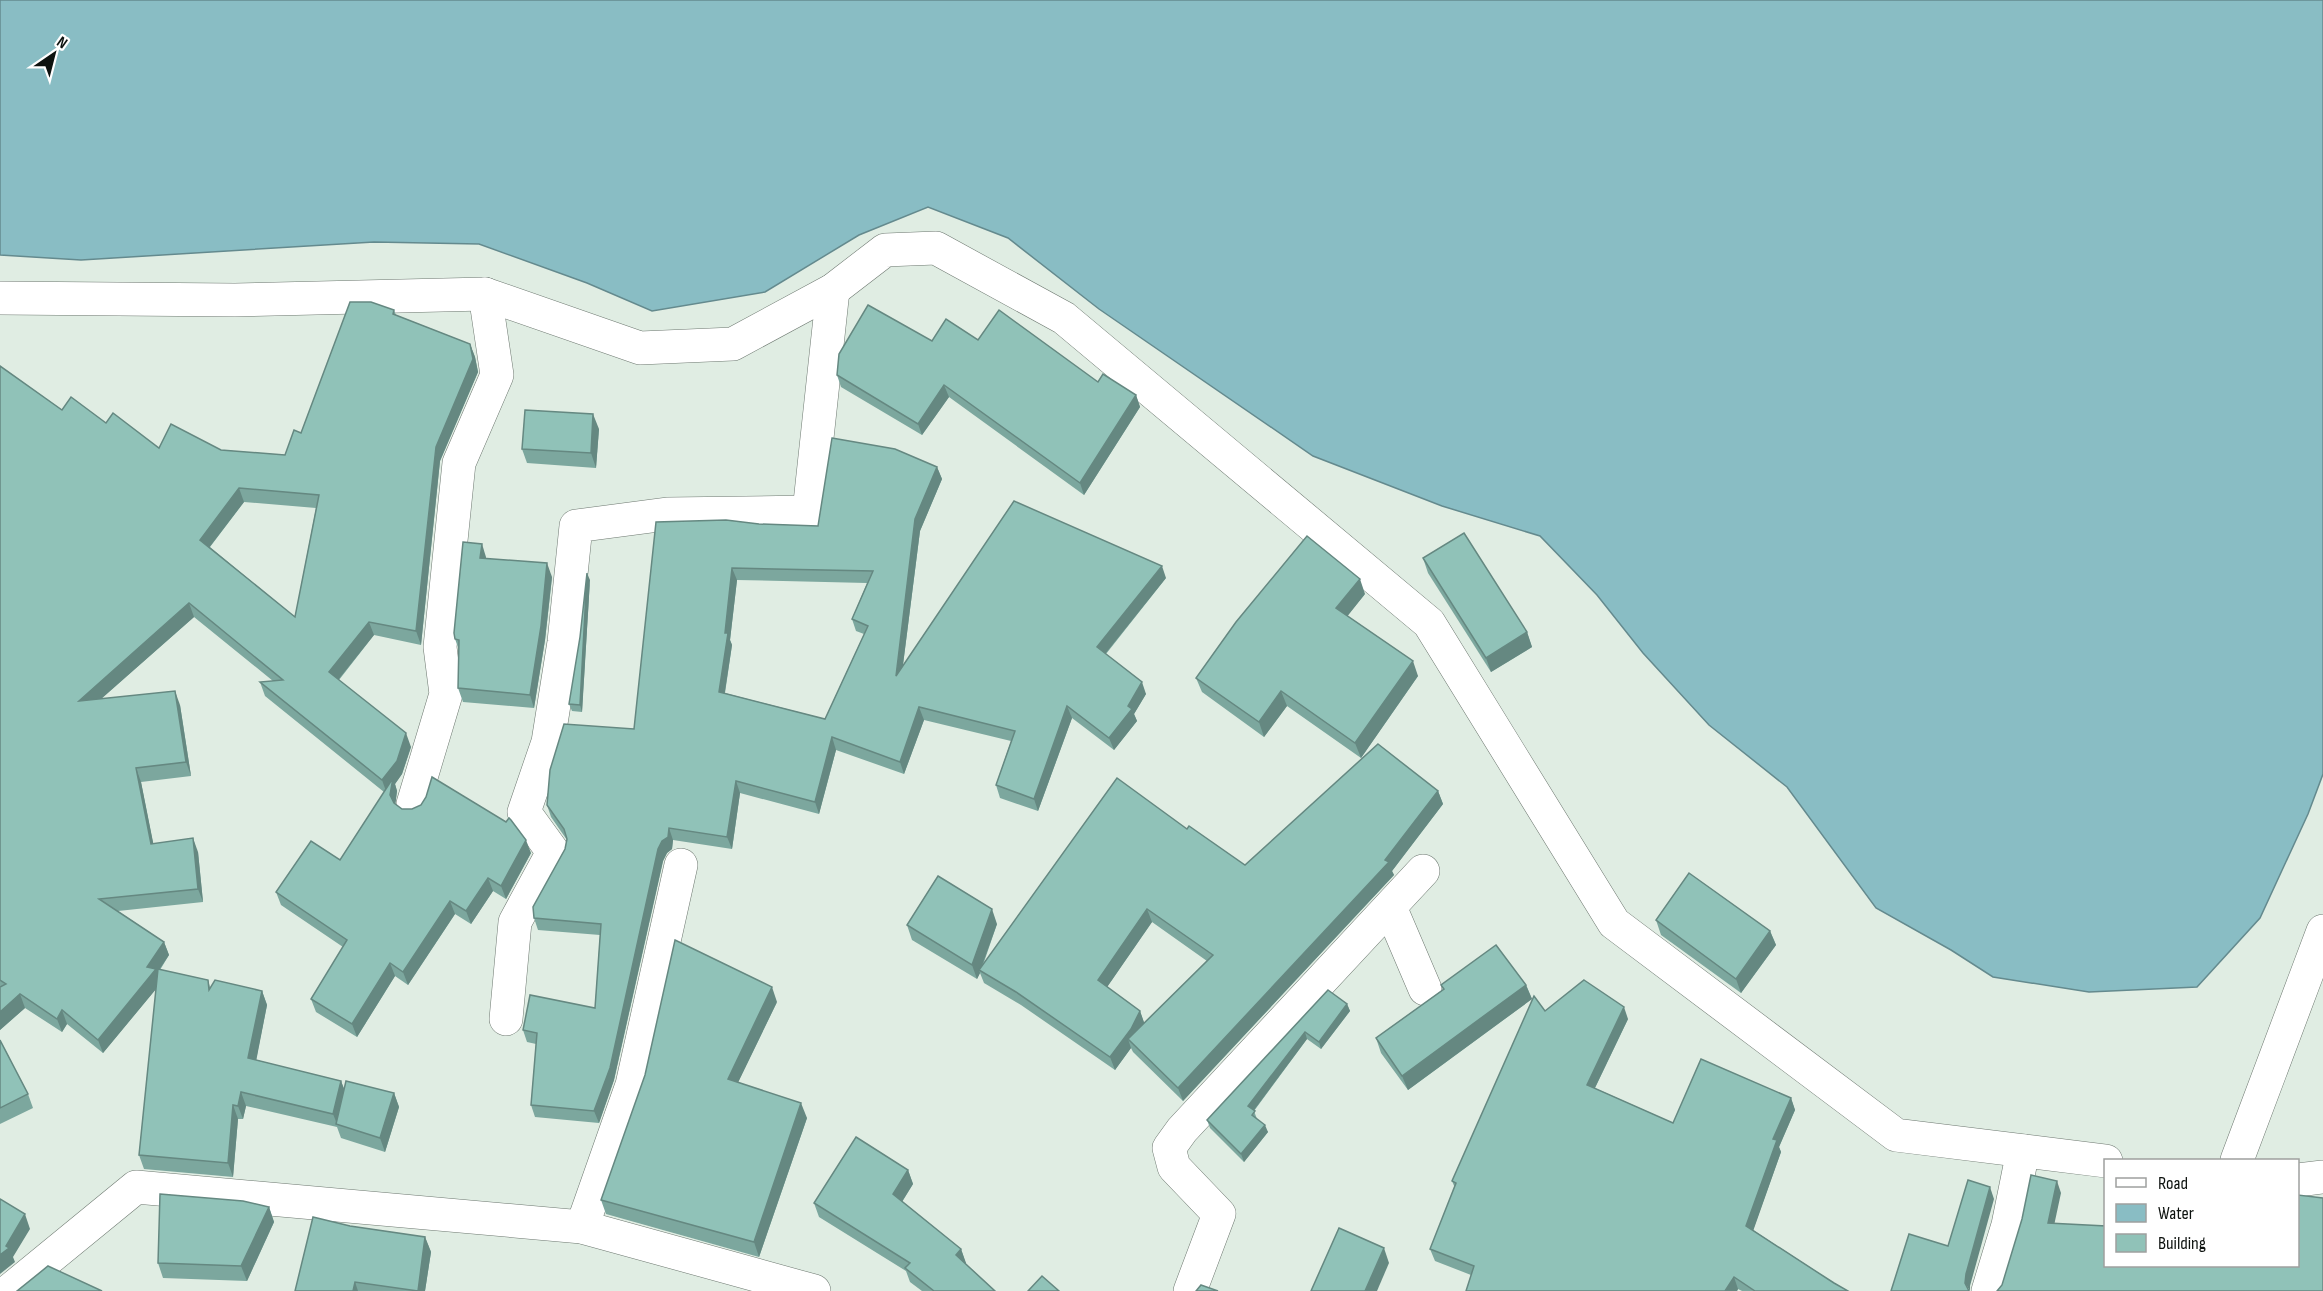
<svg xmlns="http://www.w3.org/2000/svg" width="2323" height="1291" font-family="'Sofia Sans Condensed',sans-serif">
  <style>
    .water { fill: #89bdc4; stroke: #648a8e; stroke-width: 1.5 }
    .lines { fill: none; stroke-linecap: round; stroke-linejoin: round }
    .minor-casing { stroke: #6d7870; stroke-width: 34 }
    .tertiary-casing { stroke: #6d7870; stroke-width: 34 }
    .minor { stroke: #fff; stroke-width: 33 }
    .tertiary { stroke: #fff; stroke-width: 33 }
    .wall { fill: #7ca79e; fill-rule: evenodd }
    .shaded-wall { fill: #658881 }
    .building { fill: #90c2b8; stroke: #658881; stroke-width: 1.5; fill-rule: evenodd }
  </style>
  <rect width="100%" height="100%" fill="#e0ede3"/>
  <path class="water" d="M0 0H2323V774L2308 814 2260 918 2197 987 2089 992 1993 977 1951 950 1876 908 1787 787 1709 725 1643 653 1597 595 1540 536 1442 506 1313 456 1099 309 1008 238 928 207 859 235 765 292 652 311 587 283 479 244 374 242 81 260 0 255Z"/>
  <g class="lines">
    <defs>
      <g id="minor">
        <path d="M0 298 235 300 485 294 640 348 733 344 833 290 885 250 936 248 1064 318 1429 623 1614 923 1896 1135 2106 1161"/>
        <path d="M413 804 446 694 440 647 459 463 497 375 485 294"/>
        <path d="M1390 907 1425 989"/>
        <path d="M506 1019 515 922 553 852 524 812 548 742 564 642 576 526 667 514 809 512 833 290"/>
        <path d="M2237 1160 2323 931"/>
        <path d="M2298 1180 2323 1177"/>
        <path d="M582 1227 632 1085 681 865"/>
        <path d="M1190 1291 1219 1214 1174 1167 1169 1148 1182 1130 1423 871"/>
        <path d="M1988 1291 2008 1225 2023 1151"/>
      </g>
      <path id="tertiary" d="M9 1291 136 1187 582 1227 814 1291"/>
    </defs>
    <use href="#minor" class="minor-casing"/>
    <use href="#tertiary" class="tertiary-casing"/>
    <use href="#minor" class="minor"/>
    <use href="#tertiary" class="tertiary"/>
  </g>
  <g class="wall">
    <path d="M394 310 396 315 470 344 475 357 478 372 440 461 421 645 374 635 339 680 411 747 402 774 395 784 397 791 395 804 402 809 531 853 506 899 493 891 471 924 455 914 408 985 395 976 357 1037 316 1012 311 999 343 947 281 905 276 892 340 860 384 792 265 696 260 682 273 681 194 617 102 698 180 705 191 776 141 782 153 843 198 852 203 902 118 911 164 942 169 955 160 970 208 980 210 987 262 991 267 1005 256 1060 341 1081 344 1089 394 1093 399 1107 385 1152 341 1138 337 1127 246 1106 243 1119H238L233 1177 144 1169 139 1155 156 989 103 1053 67 1024 62 1032 25 1008 0 1030V366L62 410 106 423 159 448 221 450 285 455 301 433ZM244 502 316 508 295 617 210 547Z"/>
    <path d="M978 340 1136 395 1140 407 1084 495 949 397 922 435 841 387 837 375 932 341Z"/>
    <path d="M599 429 596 468 527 463 522 449Z"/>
    <path d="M937 467 942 479 920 531 903 665 1166 578 1106 654 1146 694 1134 714 1137 721 1114 750 1072 718 1038 811 1000 798 996 785 1011 741 924 720 904 774 836 750 819 814 740 793 732 849 673 840 672 849 667 853 663 861 614 1080 599 1123 535 1117 531 1105 536 1044 527 1042 523 1030 595 1008 600 935 538 930 534 918 565 849 567 840 551 817 547 805 634 729 759 524 818 526ZM737 580 867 583 852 619 856 631 864 634 825 719 725 693 732 645 730 640Z"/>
    <path d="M486 557V558L552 577 545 640 534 708 463 702 458 688 459 650 455 639Z"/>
    <path d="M1423 558 1527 632 1532 647 1491 672 1428 573Z"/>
    <path d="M590 580 582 712 572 711 569 704Z"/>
    <path d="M1365 594 1347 616 1418 676 1361 758 1287 706 1264 737 1202 692 1196 678Z"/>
    <path d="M1438 791 1443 804 1392 871 1394 875 1183 1101 1133 1052 1131 1048 1115 1070 1021 1005 984 983 980 973 977 979 912 940 907 925 997 924 983 965 1187 829 1245 865ZM1152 922 1207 961 1144 1023 1140 1011 1107 987Z"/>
    <path d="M1656 920 1770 931 1776 945 1741 993 1661 935Z"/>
    <path d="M1441 985H1526L1532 999 1408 1090 1381 1053 1376 1038 1443 990Z"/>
    <path d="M1328 990 1347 1004 1350 1011 1321 1049 1307 1039 1254 1111 1257 1119 1268 1132 1244 1162 1210 1128 1207 1120Z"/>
    <path d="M777 1002 738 1082 807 1118 759 1257 606 1214 601 1200Z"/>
    <path d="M1545 1011 1628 1019 1595 1088 1673 1123 1791 1098 1795 1110 1779 1147 1781 1152 1753 1230 1834 1283 1848 1291H1742L1738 1289 1737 1291H1466L1471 1275 1435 1261 1430 1249 1455 1188 1452 1181Z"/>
    <path d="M0 1040 28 1094 33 1108 0 1124Z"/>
    <path d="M908 1170 913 1184 902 1202 961 1249 966 1264 995 1291H922L910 1282 906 1271 819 1217 814 1203Z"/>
    <path d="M269 1207 274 1222 247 1281 163 1278 158 1263Z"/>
    <path d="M350 1226 425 1237 431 1252 425 1291H295Z"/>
  </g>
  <g class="shaded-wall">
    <path d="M470 344 475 357 478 372 440 461 421 645 416 631 436 447Z"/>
    <path d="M944 385 949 397 922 435 918 424Z"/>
    <path d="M1136 395 1140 407 1084 495 1080 483Z"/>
    <path d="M593 414 599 429 596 468 591 453Z"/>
    <path d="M937 467 942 479 920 531 900 688 896 676 915 519Z"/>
    <path d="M239 488 244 502 205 553 200 540Z"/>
    <path d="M482 544 486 557 485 571 480 558Z"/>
    <path d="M547 563 552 577 545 640 534 708 530 695Z"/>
    <path d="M1162 566 1166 578 1101 659 1097 647Z"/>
    <path d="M732 568 737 580 730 640 732 645 723 704 719 692Z"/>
    <path d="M587 573 590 580 582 712 580 705Z"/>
    <path d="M1360 579 1365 594 1342 623 1336 608Z"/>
    <path d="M189 603 194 617 84 714 79 701Z"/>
    <path d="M369 622 374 635 334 685 329 672Z"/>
    <path d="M1527 632 1532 647 1491 672 1486 658Z"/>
    <path d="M1413 661 1418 676 1361 758 1355 743Z"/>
    <path d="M1142 682 1146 694 1134 714 1137 721 1114 750 1109 738Z"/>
    <path d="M175 691 180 705 191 776 186 762Z"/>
    <path d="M1281 691 1287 706 1264 737 1259 722Z"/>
    <path d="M1067 706 1072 718 1038 811 1034 799Z"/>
    <path d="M919 707 924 720 904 774 900 762Z"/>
    <path d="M406 733 411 747 402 774 395 784 397 791 395 808 387 794 382 780Z"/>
    <path d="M832 737 836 750 819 814 815 802Z"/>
    <path d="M136 768 141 782 156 857 151 844Z"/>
    <path d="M736 781 740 793 732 849 727 837Z"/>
    <path d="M1438 791 1443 804 1392 871 1394 875 1183 1101 1178 1088 1385 860Z"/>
    <path d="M669 828 673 840 672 849 667 853 663 861 614 1080 599 1123 594 1111 658 849Z"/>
    <path d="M193 838 198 852 203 902 198 889Z"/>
    <path d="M526 840 531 853 506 899 501 886Z"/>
    <path d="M488 878 493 891 471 924 466 911Z"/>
    <path d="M450 901 455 914 408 985 403 972Z"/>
    <path d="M992 909 997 924 980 971 979 970 980 973 977 979 972 965Z"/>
    <path d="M1147 909 1152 922 1103 993 1098 980Z"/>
    <path d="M1770 931 1776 945 1741 993 1736 979Z"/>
    <path d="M164 942 169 955 157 973 161 983 103 1053 98 1040Z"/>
    <path d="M390 963 395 976 357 1037 352 1024Z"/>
    <path d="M1526 985 1532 999 1408 1090 1402 1076Z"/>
    <path d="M772 987 777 1002 733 1093 728 1079Z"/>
    <path d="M262 991 267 1005 254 1072 248 1058Z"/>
    <path d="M20 994 25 1008 0 1030V1012Z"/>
    <path d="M1347 1004 1350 1011 1321 1049 1319 1042Z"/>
    <path d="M1624 1007 1628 1019 1591 1096 1587 1085Z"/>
    <path d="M62 1010 67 1024 62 1032 57 1019Z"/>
    <path d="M1140 1011 1145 1025 1128 1039 1131 1048 1115 1070 1110 1057Z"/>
    <path d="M1305 1032 1307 1039 1251 1114 1248 1106Z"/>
    <path d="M341 1081 346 1094 337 1124 333 1114Z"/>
    <path d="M241 1092 246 1106 243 1119 238 1106Z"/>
    <path d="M394 1093 399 1107 385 1152 380 1138Z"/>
    <path d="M1791 1098 1795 1110 1779 1147 1781 1152 1751 1237 1746 1226 1773 1139Z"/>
    <path d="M801 1103 807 1118 759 1257 754 1242Z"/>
    <path d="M233 1105 238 1119 233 1177 228 1163Z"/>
    <path d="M1265 1125 1268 1132 1244 1162 1241 1154Z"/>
    <path d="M908 1170 913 1184 898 1208 893 1194Z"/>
    <path d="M2057 1181 2061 1193 2052 1235 2048 1223Z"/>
    <path d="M1990 1187 1994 1199 1970 1286V1291L1965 1283 1966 1274Z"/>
    <path d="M269 1207 274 1222 247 1281 241 1266Z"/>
    <path d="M25 1214 30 1229 13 1257 15 1262 0 1274V1255Z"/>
    <path d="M425 1237 431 1252 425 1291H418Z"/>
    <path d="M1384 1248 1389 1263 1377 1291H1365Z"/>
    <path d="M961 1249 966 1263 961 1269 956 1255Z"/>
    <path d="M1734 1277 1738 1289 1737 1291H1725Z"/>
    <path d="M355 1282 358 1291H353Z"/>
  </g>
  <g class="building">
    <path d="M350 302H371L394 310 393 314 470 344 473 359 436 447 416 631 369 622 329 672 406 733 397 761 382 780 260 682 283 680 189 603 79 701 175 691 186 762 136 768 151 844 193 838 198 889 99 899 164 942 147 967 156 969 98 1040 62 1010 57 1019 20 994 0 1012V987L6 984 0 980V366L62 410 71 397 106 423 113 413 159 448 171 424 221 450 285 455 294 430 301 433ZM239 488 319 495 295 617 200 540Z"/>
    <path d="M868 305 932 341 946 319 978 340 999 310 1098 382 1103 374 1136 395 1080 483 944 385 918 424 837 375 839 354Z"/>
    <path d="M525 410 593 414 591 453 522 449Z"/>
    <path d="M832 438 895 449 937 467 915 519 896 676 1014 501 1162 566 1097 647 1142 682 1128 706 1132 709 1109 738 1067 706 1034 799 996 785 1015 731 919 707 900 762 832 737 815 802 736 781 727 837 669 828 668 837 662 841 658 849 610 1068 594 1111 531 1105 537 1033 523 1030 530 995 595 1008 601 924 534 918 533 907 565 849 567 839 564 829 547 805 550 770 564 724 634 729 656 522 726 520 759 524 818 526ZM732 568 873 571 852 619 868 626 825 719 719 692 728 633H725Z"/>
    <path d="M1464 533 1527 632 1486 658 1423 558Z"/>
    <path d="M1307 536 1360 579 1336 608 1413 661 1355 743 1281 691 1259 722 1196 678 1236 622Z"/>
    <path d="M463 542 482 544 480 558 547 563 541 626 530 695 458 688 459 640 455 639 454 633Z"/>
    <path d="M587 573 580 705 569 704 580 637Z"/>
    <path d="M1378 744 1438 791 1385 860 1389 862 1178 1088 1128 1039 1213 955 1147 909 1098 980 1140 1011 1131 1029 1110 1057 1016 992 979 970 1117 778 1187 829 1189 826 1245 865Z"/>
    <path d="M432 777 506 822 509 818 511 820 526 840 501 886 488 878 466 911 450 901 403 972 390 963 352 1024 311 999 347 940 276 892 311 841 340 860 393 778 390 795 394 803 402 809H412L421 805 426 797Z"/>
    <path d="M1689 873 1770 931 1736 979 1656 920Z"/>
    <path d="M938 876 992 909 972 965 907 925Z"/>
    <path d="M675 940 772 987 728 1079 801 1103 754 1242 601 1200 645 1075Z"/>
    <path d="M1496 945 1526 985 1402 1076 1376 1038 1444 989 1441 985Z"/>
    <path d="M158 969 208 980 209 990 215 980 262 991 248 1058 341 1081 333 1114 241 1092 238 1106 233 1105 228 1163 139 1155Z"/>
    <path d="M1584 980 1624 1007 1587 1085 1673 1123 1701 1059 1791 1098 1773 1139 1777 1140 1746 1226 1834 1283 1848 1291H1755L1734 1277 1725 1291H1466L1474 1266 1430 1249 1456 1183 1452 1181 1534 996 1545 1011Z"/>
    <path d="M1328 990 1347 1004 1319 1042 1305 1032 1248 1106 1255 1111 1252 1115 1265 1125 1241 1154 1207 1120Z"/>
    <path d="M0 1040 28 1094 0 1108Z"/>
    <path d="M346 1081 394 1093 380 1138 336 1124Z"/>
    <path d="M856 1137 908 1170 893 1194 961 1249 956 1255 995 1291H934L905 1268 910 1263 814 1203Z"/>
    <path d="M2031 1175 2057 1181 2048 1223 2106 1226V1266H2298V1195L2323 1198V1291H1997L2002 1285 2022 1219Z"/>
    <path d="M1968 1180 1990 1187 1966 1274 1965 1283 1969 1291H1891L1909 1234 1948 1246Z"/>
    <path d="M160 1194 243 1201 269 1207 241 1266 158 1263Z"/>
    <path d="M0 1199 25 1214 6 1246 9 1248 0 1255Z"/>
    <path d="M313 1217 350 1226 425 1237 418 1291 355 1282 353 1291H295Z"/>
    <path d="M1339 1228 1384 1248 1365 1291H1311Z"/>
    <path d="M48 1266 102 1291H17Z"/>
    <path d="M1042 1276 1059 1291H1028Z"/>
    <path d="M1201 1285 1218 1291H1196Z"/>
  </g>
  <rect x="2104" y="1159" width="195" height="108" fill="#ffffff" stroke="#9ea09f" stroke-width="1.5"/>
  <rect x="2116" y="1178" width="30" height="9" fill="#ffffff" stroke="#9ea09f" stroke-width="1.5"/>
  <text x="2158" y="1189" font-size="18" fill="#0d120f">Road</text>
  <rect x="2116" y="1204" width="30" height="18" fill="#89bdc4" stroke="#9ea09f" stroke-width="1.5"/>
  <text x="2158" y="1219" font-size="18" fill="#0d120f">Water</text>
  <rect x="2116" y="1234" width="30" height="18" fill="#90c2b8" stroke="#9ea09f" stroke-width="1.5"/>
  <text x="2158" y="1249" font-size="18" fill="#0d120f">Building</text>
  <g transform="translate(54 54) rotate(35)" stroke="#ffffff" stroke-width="4.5" paint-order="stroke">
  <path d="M0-4.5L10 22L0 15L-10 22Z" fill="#0d120f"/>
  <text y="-9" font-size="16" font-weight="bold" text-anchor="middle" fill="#0d120f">N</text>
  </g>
</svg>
